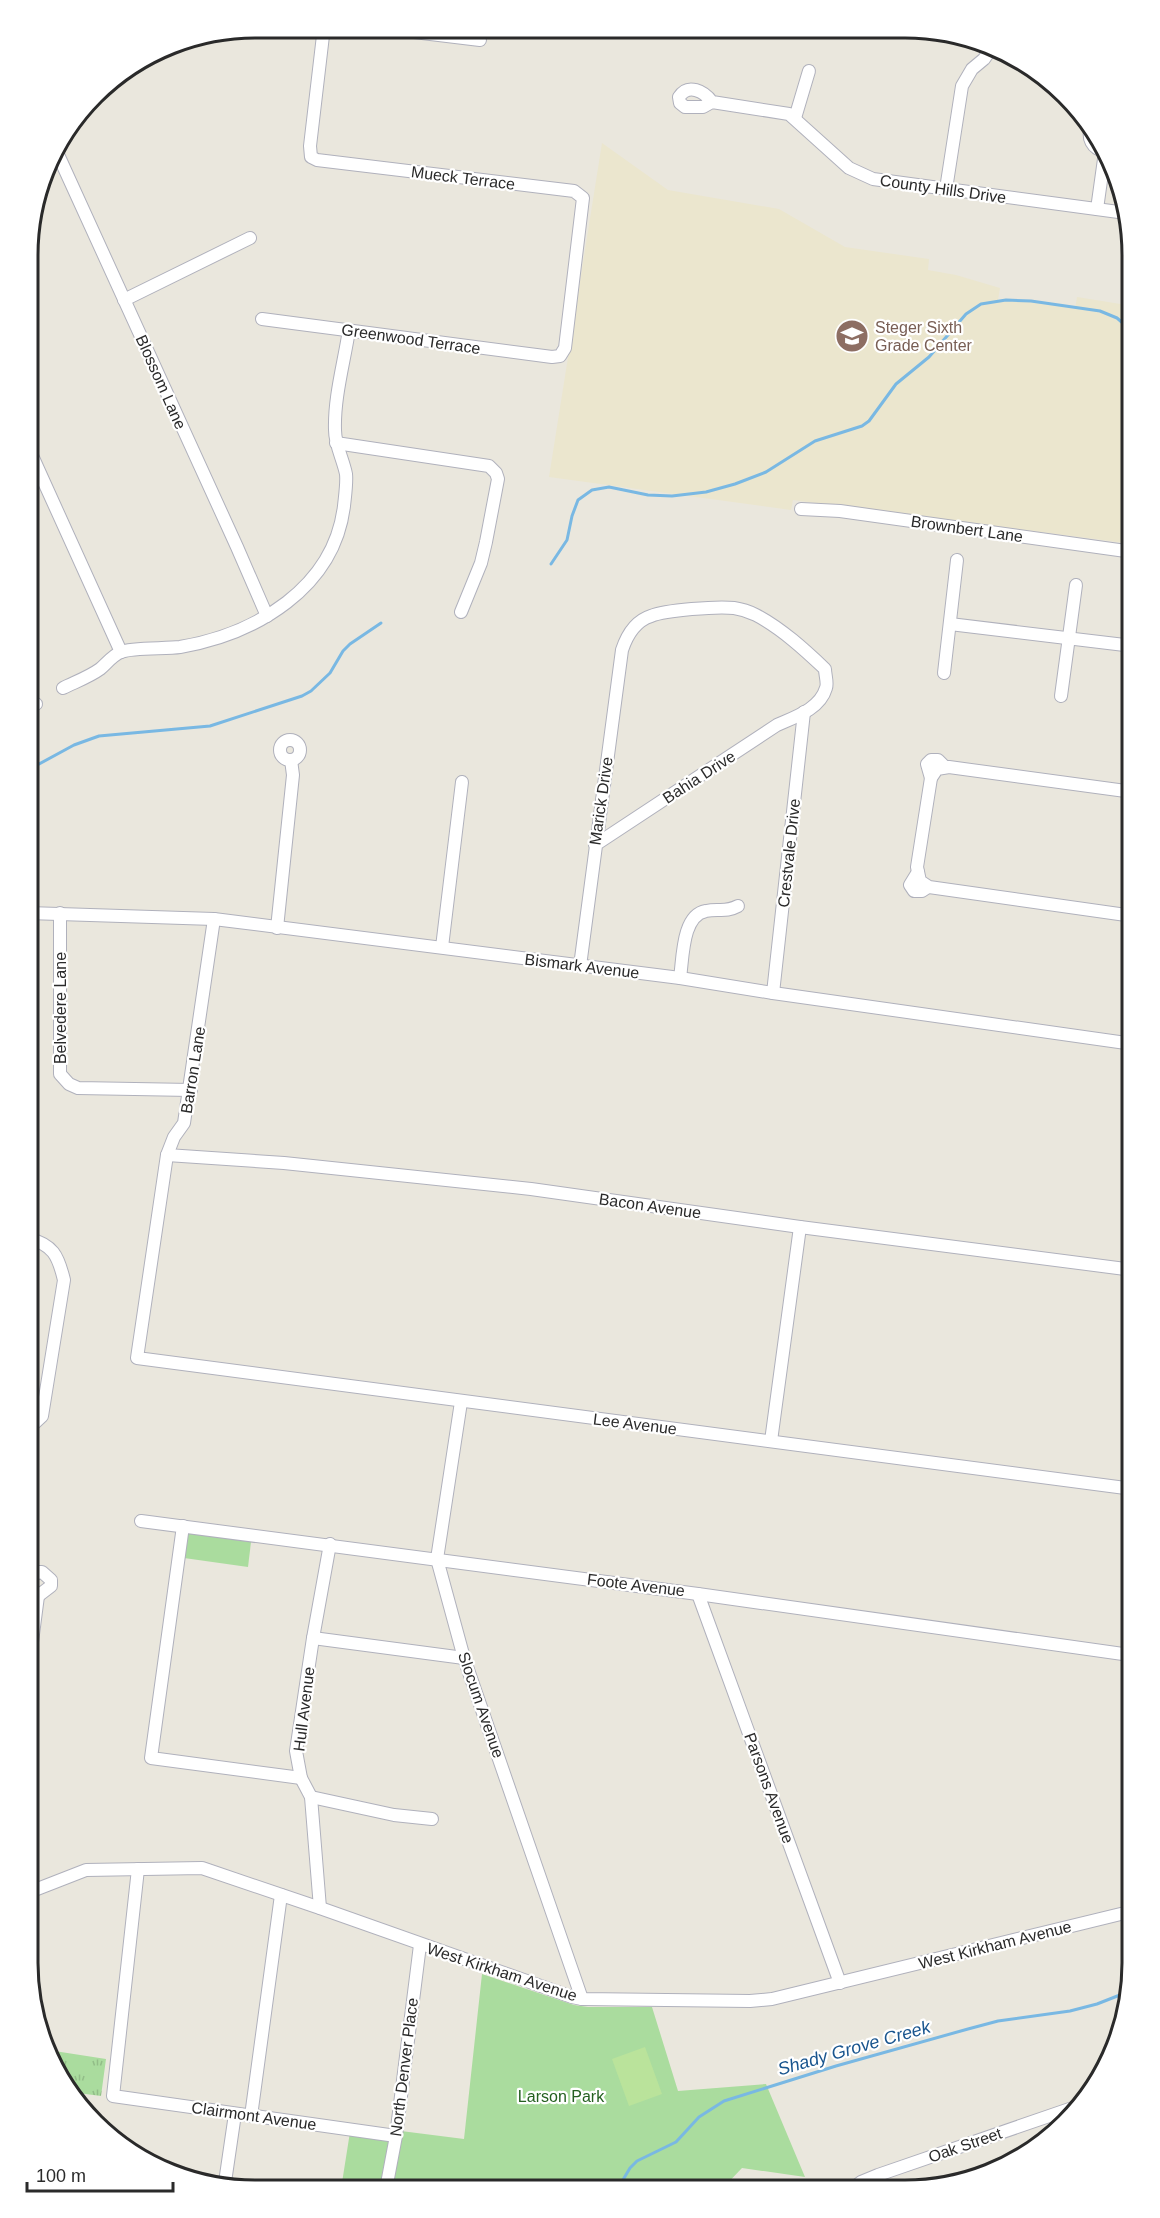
<svg xmlns="http://www.w3.org/2000/svg" width="1160" height="2218" font-family="Arial,sans-serif">
  <style>
    .education { fill: #ebe6ce }
    .grass { fill: url(#grass-tufts) }
    .park { fill: #aadc9e }
    .pitch { fill: #bae39b }
    .lines { fill: none; stroke-linecap: round; stroke-linejoin: round }
    .stream { stroke: #79b8e3; stroke-width: 3 }
    .minor-casing { stroke: #b0b1bc; stroke-width: 14 }
    .minor { stroke: #fff; stroke-width: 12 }
    .labels { text-anchor: middle; dominant-baseline: central; stroke-width: 4.5; stroke-linejoin: round; paint-order: stroke }
    .street-label { font-size: 16px; fill: #2a2a2a; stroke: #fff }
    .education-label { font-size: 16px; fill: #785e54; stroke: #fff; text-anchor: start }
    .park-label { font-size: 16px; fill: #246020; stroke: #fff }
    .water-label { font-size: 18px; font-style: italic; fill: #19558e; stroke: #fff }
    .rim { fill: none; stroke: #2a2a2a; stroke-width: 3 }
  </style>
  <defs>
    <pattern id="grass-tufts" width="24" height="20" patternUnits="userSpaceOnUse" patternTransform="scale(1.5)"><rect width="24" height="20" fill="#aadc9e"/><path d="M3 7l-1-3M5 7V3M7 7l1-3M15 17l-1-3M17 17v-4M19 17l1-3" fill="none" stroke="#92bd88"/></pattern>
  </defs>
  <rect width="100%" height="100%" fill="#eae7dd"/>
  <path class="education" d="M602 143 668 190 779 209 845 247 929 259 928 270 956 275 1000 288 998 300 1042 302 1075 309 1077 297 1133 306V544L793 500 791 510 549 477Z"/>
  <path class="grass" d="M48 2050 106 2059 101 2096 70 2092 69 2094 47 2052Z"/>
  <g class="park">
    <path d="M188 1533 251 1542 248 1567 184 1558Z"/>
    <path d="M482 1974 574 2005 588 2007H652L678 2091 766 2084 805 2177 742 2168 721 2190 341 2189 350 2132 401 2131 464 2139Z"/>
  </g>
  <path class="pitch" d="M645 2047 662 2094 629 2106 612 2059Z"/>
  <g class="lines">
    <g class="stream">
      <path d="M551 564 567 540 572 516 578 500 592 490 609 487 648 495 672 496 706 492 735 484 766 472 815 441 862 426 869 421 896 384 929 357 966 314 981 304 1006 300 1031 301 1100 311 1117 318 1133 332"/>
      <path d="M28 770 74 745 99 736 210 726 302 696 311 691 330 673 343 651 350 644 381 623"/>
      <path d="M617 2190 630 2168 637 2161 676 2142 699 2117 724 2101 836 2066 968 2029 998 2021 1070 2011 1097 2004 1125 1993"/>
    </g>
    <defs>
      <g id="minor">
        <path d="M381 28 480 40"/>
        <path d="M712 102C704 91 688 83 679 97L680 103 685 107H703L712 102 789 114 849 168 873 179 1126 213"/>
        <path d="M795 118 809 71"/>
        <path d="M1092 125C1086 138 1092 149 1106 152"/>
        <path d="M55 148 237 547 267 616"/>
        <path d="M946 189 962 86 972 69 984 59 993 46"/>
        <path d="M1097 209 1105 152"/>
        <path d="M124 300 250 238"/>
        <path d="M262 319 552 357 560 356 565 348 583 198 574 191 317 160 311 157 310 146 324 27"/>
        <path d="M336 443 489 466 496 473 498 479 486 542 481 563 461 612"/>
        <path d="M29 449 121 652"/>
        <path d="M801 509 840 511 1133 552"/>
        <path d="M950 624 1133 646"/>
        <path d="M944 673 957 560"/>
        <path d="M63 688C75 682 89 677 100 669 106 664 113 655 121 652 132 647 166 649 180 647 256 634 334 588 344 506 345 496 347 483 346 474 343 459 335 445 335 430 334 397 344 363 349 330"/>
        <path d="M1061 696 1076 585"/>
        <path d="M28 705 36 704"/>
        <circle cx="290" cy="750" r="10"/>
        <path d="M931 778 927 764 931 760H938L945 767"/>
        <path d="M918 872 910 885 914 891H922L928 887"/>
        <path d="M28 913 214 919 680 978 773 993 1133 1044"/>
        <path d="M60 913V1074L69 1084 78 1088 191 1090"/>
        <path d="M1133 916 929 887 920 881 917 867 931 778 937 769 949 767 1133 792"/>
        <path d="M214 919 184 1123 174 1137 167 1155 137 1358 1133 1489"/>
        <path d="M277 928 293 775 291 760"/>
        <path d="M442 947 462 782"/>
        <path d="M580 966 622 650C627 635 635 621 651 616 665 610 718 606 734 608 741 609 750 612 756 615 781 628 805 650 825 669 825 675 828 683 826 688 820 709 795 717 777 725L595 845"/>
        <path d="M680 978C683 958 682 915 706 911 719 908 725 913 738 906"/>
        <path d="M773 993 804 712"/>
        <path d="M167 1155 284 1163 531 1189 800 1227 1133 1270"/>
        <path d="M461 1402 437 1559 464 1658 582 1999"/>
        <path d="M28 1429 42 1416 64 1280C58 1255 53 1245 28 1238"/>
        <path d="M771 1441 800 1227"/>
        <path d="M141 1521 698 1594 1130 1655"/>
        <path d="M183 1526 151 1758 301 1778"/>
        <path d="M27 1581 38 1572H42L51 1580V1586L38 1596"/>
        <path d="M698 1594 840 1983"/>
        <path d="M313 1638 464 1658"/>
        <path d="M27 1680 38 1596 33 1589 27 1584"/>
        <path d="M311 1797 394 1815 432 1819"/>
        <path d="M138 1869 113 2096 396 2136"/>
        <path d="M27 1893 86 1870 202 1868 320 1908 572 1997 582 1999 750 2001 772 1999 1133 1911"/>
        <path d="M320 1908 311 1797 301 1778 296 1751 313 1638 330 1544"/>
        <path d="M1128 1999 1133 1401"/>
        <path d="M251 2116 281 1895"/>
        <path d="M224 2189 235 2114"/>
        <path d="M386 2189 396 2136 420 1945"/>
        <path d="M849 2191 861 2182 878 2175 1084 2104"/>
      </g>
    </defs>
    <use href="#minor" class="minor-casing"/>
    <use href="#minor" class="minor"/>
  </g>
  <defs>
    <symbol id="school-disc" viewBox="-11 -11 22 22"><circle r="9.5" fill="#8d6e63" stroke="#fff"/><path d="M0-5L7-2L0 1L-7-2ZM-4 1L0 2.5L4 1V4Q0 6-4 4Z" fill="#fff"/></symbol>
  </defs>
  <g fill-rule="evenodd">
    <use href="#school-disc" x="833" y="317" width="38" height="38"/>
  </g>
  <g class="labels">
    <g class="street-label">
      <text transform="translate(463 178) rotate(7)">Mueck Terrace</text>
      <text transform="translate(943 189) rotate(8)">County Hills Drive</text>
      <text transform="translate(411 339) rotate(8)">Greenwood Terrace</text>
      <text transform="translate(161 382) rotate(66)">Blossom Lane</text>
      <text transform="translate(967 529) rotate(8)">Brownbert Lane</text>
      <text transform="translate(699 777) rotate(-33)">Bahia Drive</text>
      <text transform="translate(601 801) rotate(-82)">Marick Drive</text>
      <text transform="translate(789 853) rotate(-84)">Crestvale Drive</text>
      <text transform="translate(582 966) rotate(7)">Bismark Avenue</text>
      <text transform="translate(60 1008) rotate(-90)">Belvedere Lane</text>
      <text transform="translate(193 1070) rotate(-81)">Barron Lane</text>
      <text transform="translate(650 1206) rotate(8)">Bacon Avenue</text>
      <text transform="translate(635 1424) rotate(7)">Lee Avenue</text>
      <text transform="translate(636 1585) rotate(7)">Foote Avenue</text>
      <text transform="translate(481 1705) rotate(71)">Slocum Avenue</text>
      <text transform="translate(304 1709) rotate(-83)">Hull Avenue</text>
      <text transform="translate(769 1788) rotate(70)">Parsons Avenue</text>
      <text transform="translate(995 1945) rotate(-14)">West Kirkham Avenue</text>
      <text transform="translate(502 1972) rotate(18)">West Kirkham Avenue</text>
      <text transform="translate(404 2067) rotate(-83)">North Denver Place</text>
      <text transform="translate(254 2116) rotate(8)">Clairmont Avenue</text>
      <text transform="translate(965 2145) rotate(-19)">Oak Street</text>
    </g>
    <g class="education-label">
      <text x="875" y="327">Steger Sixth<tspan x="875" dy="18">Grade Center</tspan></text>
    </g>
    <g class="park-label">
      <text x="561" y="2096">Larson Park</text>
    </g>
    <g class="water-label">
      <text transform="translate(854 2048) rotate(-16)">Shady Grove Creek</text>
    </g>
  </g>
  <path d="M0 0H1160V2218H0ZM255 38H905A217 217 0 0 1 1122 255V1963A217 217 0 0 1 905 2180H255A217 217 0 0 1 38 1963V255A217 217 0 0 1 255 38Z" fill="#fff" fill-rule="evenodd"/>
  <path class="rim" d="M255 38H905A217 217 0 0 1 1122 255V1963A217 217 0 0 1 905 2180H255A217 217 0 0 1 38 1963V255A217 217 0 0 1 255 38Z"/>
  <path d="M27 2182v9h146v-9" fill="none" stroke="#2a2a2a" stroke-width="3"/>
  <text x="36" y="2182" font-size="18" fill="#2a2a2a" stroke="#ffffff" stroke-width="4.5" paint-order="stroke">100 m</text>
</svg>
